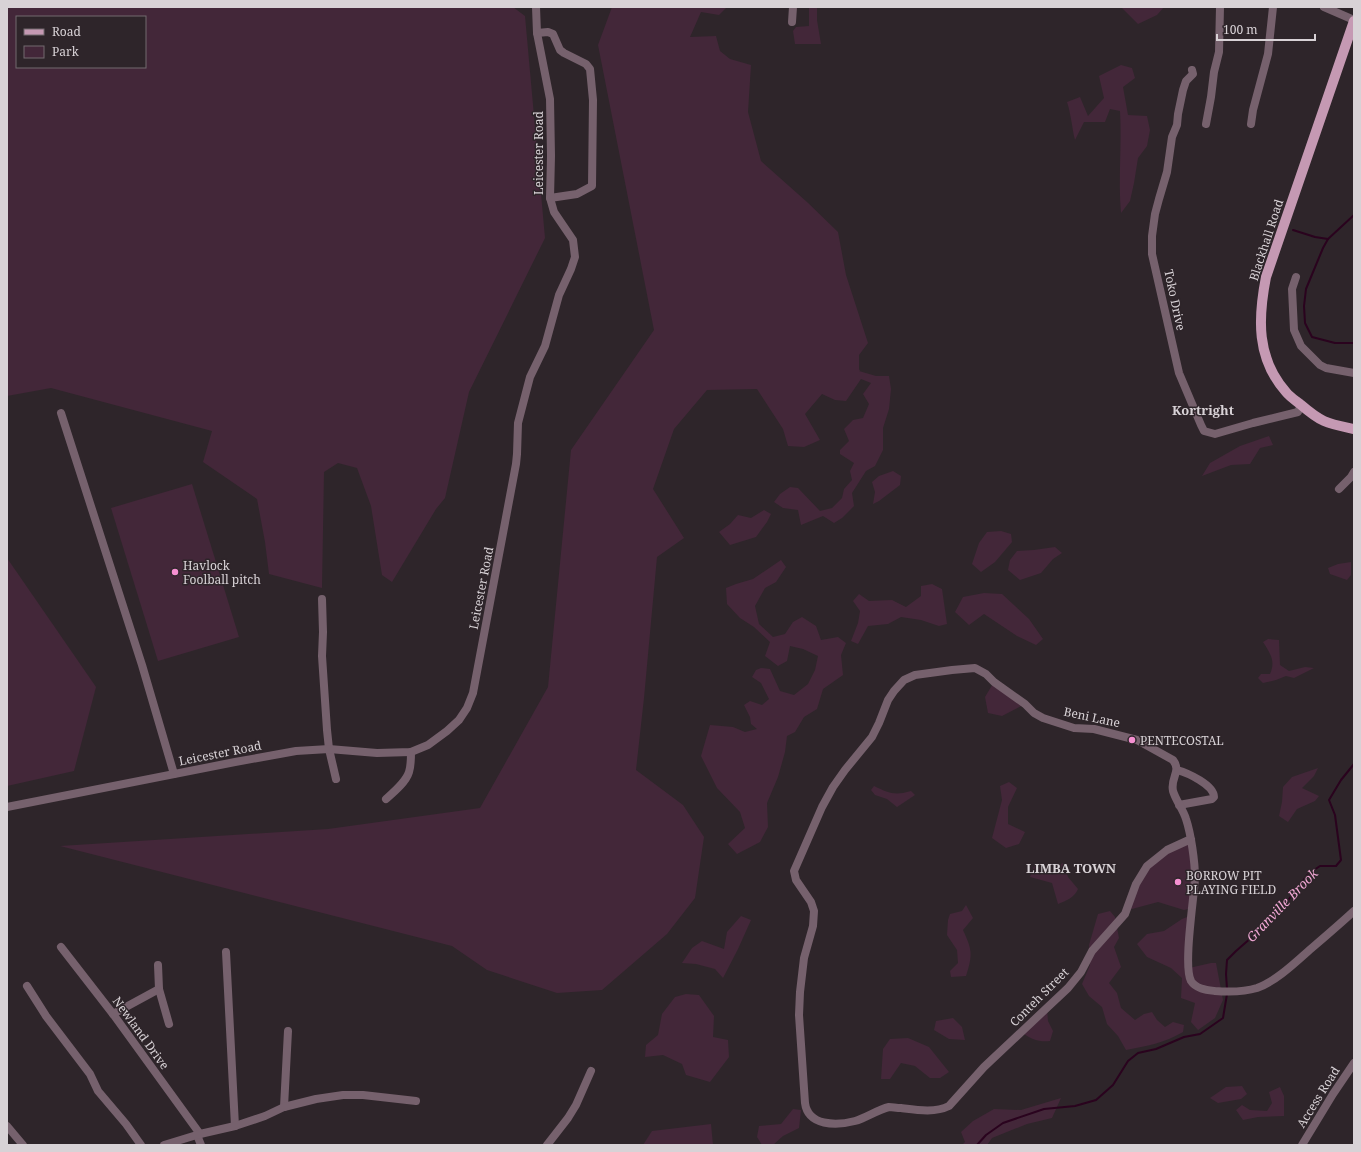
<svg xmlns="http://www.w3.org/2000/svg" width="1361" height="1152" font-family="'Noto Serif',serif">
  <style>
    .green { fill: #432739; fill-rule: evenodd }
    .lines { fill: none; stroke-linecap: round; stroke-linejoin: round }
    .stream { stroke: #2a031e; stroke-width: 2 }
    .minor { stroke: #76616d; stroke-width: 8 }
    .major { stroke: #c599b3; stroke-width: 10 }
    .poi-dot { fill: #f590d1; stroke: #2e252a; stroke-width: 1.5 }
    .labels { text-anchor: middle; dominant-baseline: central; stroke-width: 3; stroke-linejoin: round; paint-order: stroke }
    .street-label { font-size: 12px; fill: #d8d2d6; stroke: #2e252a }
    .poi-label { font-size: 12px; fill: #d8d2d6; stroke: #2e252a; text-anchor: start }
    .neighbourhood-label { font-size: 13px; font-weight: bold; fill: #d8d2d6; stroke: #2e252a }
    .water-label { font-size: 13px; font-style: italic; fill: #f2a8d5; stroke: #2e252a }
  </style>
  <rect width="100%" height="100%" fill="#2e252a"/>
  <g class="green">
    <path d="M7 7H513L525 16 545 238 469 392 445 498 436 509 392 582 382 575 371 506 357 468 338 463 324 472 322 588 269 574 265 542 257 499 203 462 212 431 51 388 7 396ZM17 17H145V67H17Z"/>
    <path d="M612 7H727L719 15 701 12 690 37 716 36 720 51 730 59 751 65 748 112 761 161 807 202 838 232 846 275 868 343 859 355V369L860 371H859L876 376H889L891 389 889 409 883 428V450L875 466 866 471 852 493 854 506 842 518 834 523 823 516 801 525 798 510 783 508 774 502 780 494 790 487 798 488 820 511 832 508 842 498 844 489 852 480 850 471 854 463 840 454V450L849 441 844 429 853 420 863 418 869 404 863 394 871 383 861 379 846 401 835 400 822 394 805 414 820 440 804 447 788 446 783 429 757 389 707 390 674 429 653 489 684 538 657 557 644 698 636 770 683 805 704 837 695 898 667 934 602 990 557 993 487 970 452 946 60 846 328 829 480 808 548 687 571 450 654 330 598 45Z"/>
    <path d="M809 7H817V20L821 44H795L793 31 796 27 809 26Z"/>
    <path d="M1121 7H1144L1145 8 1147 7H1164L1157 15 1138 24Z"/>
    <path d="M1121 65 1132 68 1135 78 1123 87 1128 115 1147 116 1150 130 1147 146 1138 158 1134 183 1130 201 1121 213C1118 179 1122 145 1120 111L1110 109 1105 122H1084L1075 140C1072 128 1071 114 1067 102L1080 97 1088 116 1104 98 1099 76Z"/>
    <path d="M1269 436 1273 445 1260 448 1250 464 1231 465 1202 476 1210 463 1240 446Z"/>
    <path d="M893 471 901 476 900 485 879 501 873 504 875 492 872 482 879 476Z"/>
    <path d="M192 484 239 637 158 661 111 508Z"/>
    <path d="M764 510 771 514 767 522 756 537 730 545 719 532 730 524 738 515 751 518Z"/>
    <path d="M1001 531 1011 534 1012 542 995 562 981 572 972 564 979 543 987 532Z"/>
    <path d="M1055 547 1062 553 1053 559 1041 573 1020 580 1008 570 1010 560 1017 551 1034 550Z"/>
    <path d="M7 558 96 687 74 771 7 786Z"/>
    <path d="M781 560 786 567 776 582 765 588 755 606 759 624 773 637 785 634 793 622 802 617 816 626 821 640 838 637 846 643 841 655 843 675 823 689 817 709 804 717 795 732 787 736 785 752 778 777 767 803 768 827 760 842 737 854 728 844 745 828 740 812 717 788 701 756 710 725 733 727 745 732 757 729 751 724 750 717 744 705 750 701 762 705 769 699 761 683 752 677 756 670 761 668 770 669 780 691 794 695 808 684 815 670 818 656 803 649 790 646 787 661 778 666 765 656 770 642 754 627 740 618 727 604 726 588 736 584 753 579Z"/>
    <path d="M1351 562V575L1347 580 1330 574 1328 568 1338 564Z"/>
    <path d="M932 584 942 589 947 624 939 626 921 620 901 617 888 624 868 626 858 644 851 641 858 623 860 611 853 601 859 594 869 601 892 600 906 607 921 596V586Z"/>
    <path d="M984 593 1002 594 1029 619 1043 639 1036 645 1017 636 984 614 969 625 955 612 963 597Z"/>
    <path d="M1268 639 1279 640 1280 665 1289 671 1305 667 1314 668 1294 678 1286 676 1276 680 1263 683 1258 678 1261 674H1270C1276 661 1270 653 1263 642Z"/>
    <path d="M994 682 1025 704 1002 716 988 713 985 697Z"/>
    <path d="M1318 768 1314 776 1302 788 1319 796 1315 801 1297 809 1288 822 1279 816 1282 802 1283 787 1292 777Z"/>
    <path d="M1009 782 1017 788 1008 807V824L1025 832 1019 844 1006 848 992 838 1002 800 1000 786Z"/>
    <path d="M874 786C889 793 894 796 911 791L915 795 897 807 887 799 875 795 871 790Z"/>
    <path d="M1191 839 1192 908 1184 910 1158 902 1132 909 1128 906 1147 866Z"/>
    <path d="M1063 863 1068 877 1078 889C1075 897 1066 901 1058 904L1052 883 1030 877 1034 866 1052 870Z"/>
    <path d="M966 905 973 918 963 930C972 950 973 954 966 976L951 977 950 971 958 963 957 950 947 935 948 920 950 914 962 911Z"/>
    <path d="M1110 911 1115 917 1119 938 1114 947 1121 967 1109 983 1117 993 1121 1008 1135 1020 1144 1014 1152 1012 1157 1020 1165 1027 1173 1022 1184 1025 1183 1032C1164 1043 1147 1046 1126 1050L1118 1036 1107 1024 1102 1007 1089 996 1082 984 1090 965 1089 945 1098 914Z"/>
    <path d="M1192 915 1189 968 1211 963H1216L1223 1000 1215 1018 1198 1030 1191 1022 1195 1003 1181 998 1182 978 1171 968 1147 957 1137 944 1147 934 1164 931 1182 919Z"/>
    <path d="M741 916 751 920 738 949 723 978 715 969 696 964 682 963 692 948 702 941 724 949 727 932Z"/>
    <path d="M686 994 699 995 714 1016 713 1037 728 1040 729 1057 710 1082 686 1075 682 1064 663 1055 645 1057 646 1045 658 1035 662 1014 675 997Z"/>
    <path d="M1047 1008 1048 1021 1053 1031 1050 1041C1039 1042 1033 1040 1024 1034Z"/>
    <path d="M953 1018 962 1027 965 1040 949 1039 934 1030 936 1021Z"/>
    <path d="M908 1038 929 1047 949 1072 940 1078H930L915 1066 901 1063 890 1079H881L883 1049 890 1039Z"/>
    <path d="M1242 1086 1247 1094 1241 1099 1218 1103 1210 1098 1226 1087Z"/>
    <path d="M1280 1087 1284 1096V1116L1258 1117 1243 1120 1236 1110 1242 1105 1250 1110 1267 1111 1272 1103 1269 1092Z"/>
    <path d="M1061 1098 1052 1118 1027 1124 992 1138 987 1145H962L965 1142 961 1132 973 1121 994 1109 1021 1110Z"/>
    <path d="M793 1109 801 1110 799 1128 783 1136 773 1145H762L757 1137 759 1126 781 1124Z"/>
    <path d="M711 1124 713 1145H643L652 1131Z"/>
  </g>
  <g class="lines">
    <g class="stream">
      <path d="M1354 215 1328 239 1323 248 1306 289 1304 306 1305 323 1312 337 1335 343H1354"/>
      <path d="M1293 230 1315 237 1328 239"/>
      <path d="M1227 989 1226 974 1227 960 1236 951 1260 930 1289 899 1308 874 1320 866H1336L1341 860 1335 815 1329 800 1341 780 1354 764"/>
      <path d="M977 1145 986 1135 1003 1123 1044 1109 1075 1106 1096 1100 1113 1085 1128 1061 1138 1053 1156 1049 1184 1037 1200 1034 1223 1018 1227 994"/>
    </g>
    <g class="minor">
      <path d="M1324 7 1354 20"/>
      <path d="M792 22 793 7"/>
      <path d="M537 33 548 32 553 34 560 50 564 53 586 64 590 69 593 100 592 186 577 194 550 198"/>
      <path d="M1192 70 1193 74 1186 81 1183 90 1178 114 1177 125 1172 137 1167 172 1159 199 1155 214 1152 236V254L1179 373 1201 425 1204 431 1215 434 1253 423 1298 412 1301 405"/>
      <path d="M1206 124 1211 97 1214 72 1219 52 1220 7"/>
      <path d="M1251 124 1253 110 1268 54 1273 7"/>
      <path d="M1296 277 1292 289 1294 330 1301 346 1320 365 1326 368 1354 373"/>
      <path d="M61 413 142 665 174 774"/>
      <path d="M1339 489 1351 477 1354 472"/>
      <path d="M322 599 323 632 322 656 327 730 329 749 336 779"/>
      <path d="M1177 770C1188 773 1214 785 1214 797L1212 799 1179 805"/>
      <path d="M386 799C394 792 406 782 409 772 411 766 411 758 411 752"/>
      <path d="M7 807 235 762 296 751 329 749 377 753 411 752 428 745 447 731 459 720 467 708 473 693 516 464 517 454 518 423 530 377 545 346 559 295 571 269 575 257 573 240 554 212 550 198 551 156 550 99 537 33 536 7"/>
      <path d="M1191 839 1167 850 1147 866 1136 884 1125 914 1092 951 1081 972 1068 988 984 1067 949 1106C935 1113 917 1110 901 1108 897 1108 892 1107 889 1107 877 1110 866 1118 855 1121 836 1126 808 1126 805 1103L799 1015 800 992 804 958 813 926 814 911 811 902 796 880 794 871 822 807 833 787 845 770 872 737 879 723 888 700 894 691 904 680 915 675 952 670 975 668 986 674 994 682 1025 704 1034 713 1043 718 1074 728 1094 729 1137 740 1173 760C1182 772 1170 777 1173 791 1176 801 1183 809 1186 819 1191 834 1195 862 1195 878 1194 898 1183 966 1191 981 1196 989 1207 990 1215 991 1229 992 1244 992 1257 988 1277 981 1298 960 1313 947 1327 935 1341 923 1354 911"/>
      <path d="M61 947 113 1014 200 1134"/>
      <path d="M226 952 235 1126"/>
      <path d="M27 986 46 1016 90 1074 98 1091 126 1124 141 1145"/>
      <path d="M159 989 169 1024"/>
      <path d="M113 1014 159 989 158 965"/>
      <path d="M284 1107 288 1031"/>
      <path d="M7 1126 23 1145"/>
      <path d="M197 1135 201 1145"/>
      <path d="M164 1145 200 1134 235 1126 265 1116 284 1107 316 1099 343 1095H363L416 1101"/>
      <path d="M547 1145 568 1118 576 1105 591 1071"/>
      <path d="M1302 1145 1333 1094 1354 1063"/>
    </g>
    <path class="major" d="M1354 21 1266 277C1258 318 1256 358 1286 392 1290 397 1295 400 1300 404 1307 410 1315 417 1324 421 1333 425 1345 427 1354 429"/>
  </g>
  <g class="poi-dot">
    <circle cx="175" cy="572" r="4"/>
    <circle cx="1132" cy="740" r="4"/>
    <circle cx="1178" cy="882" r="4"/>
  </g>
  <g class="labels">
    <g class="street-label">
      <text transform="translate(538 153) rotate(-90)">Leicester Road</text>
      <text transform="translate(1266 240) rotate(-72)">Blackhall Road</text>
      <text transform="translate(1175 300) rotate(78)">Toko Drive</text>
      <text transform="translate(481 588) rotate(-79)">Leicester Road</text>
      <text transform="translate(1092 717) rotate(12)">Beni Lane</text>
      <text transform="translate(220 753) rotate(-11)">Leicester Road</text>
      <text transform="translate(1039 997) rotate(-45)">Conteh Street</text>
      <text transform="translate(141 1033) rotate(54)">Newland Drive</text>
      <text transform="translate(1318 1097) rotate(-58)">Access Road</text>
    </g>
    <g class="poi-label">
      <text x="183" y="565">Havlock<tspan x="183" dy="14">Foolball pitch</tspan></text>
      <text x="1140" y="740">PENTECOSTAL</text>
      <text x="1186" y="875">BORROW PIT<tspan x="1186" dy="14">PLAYING FIELD</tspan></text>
    </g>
    <g class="neighbourhood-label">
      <text x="1203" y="410">Kortright</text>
      <text x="1071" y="868">LIMBA TOWN</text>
    </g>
    <g class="water-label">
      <text transform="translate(1282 905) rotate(-46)">Granville Brook</text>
    </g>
  </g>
  <rect width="1361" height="1152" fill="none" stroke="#d8d2d6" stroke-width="16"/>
  <rect x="16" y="16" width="130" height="52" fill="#2e252a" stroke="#726a6f"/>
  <rect x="24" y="29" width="20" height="6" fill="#c599b3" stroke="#726a6f"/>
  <text x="52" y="36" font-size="12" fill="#d8d2d6">Road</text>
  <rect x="24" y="46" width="20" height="12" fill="#432739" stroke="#726a6f"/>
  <text x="52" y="56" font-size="12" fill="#d8d2d6">Park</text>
  <path d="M1217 34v6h98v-6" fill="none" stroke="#d8d2d6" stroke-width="2"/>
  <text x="1223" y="34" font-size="12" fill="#d8d2d6" stroke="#2e252a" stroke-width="3" paint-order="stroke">100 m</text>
</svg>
